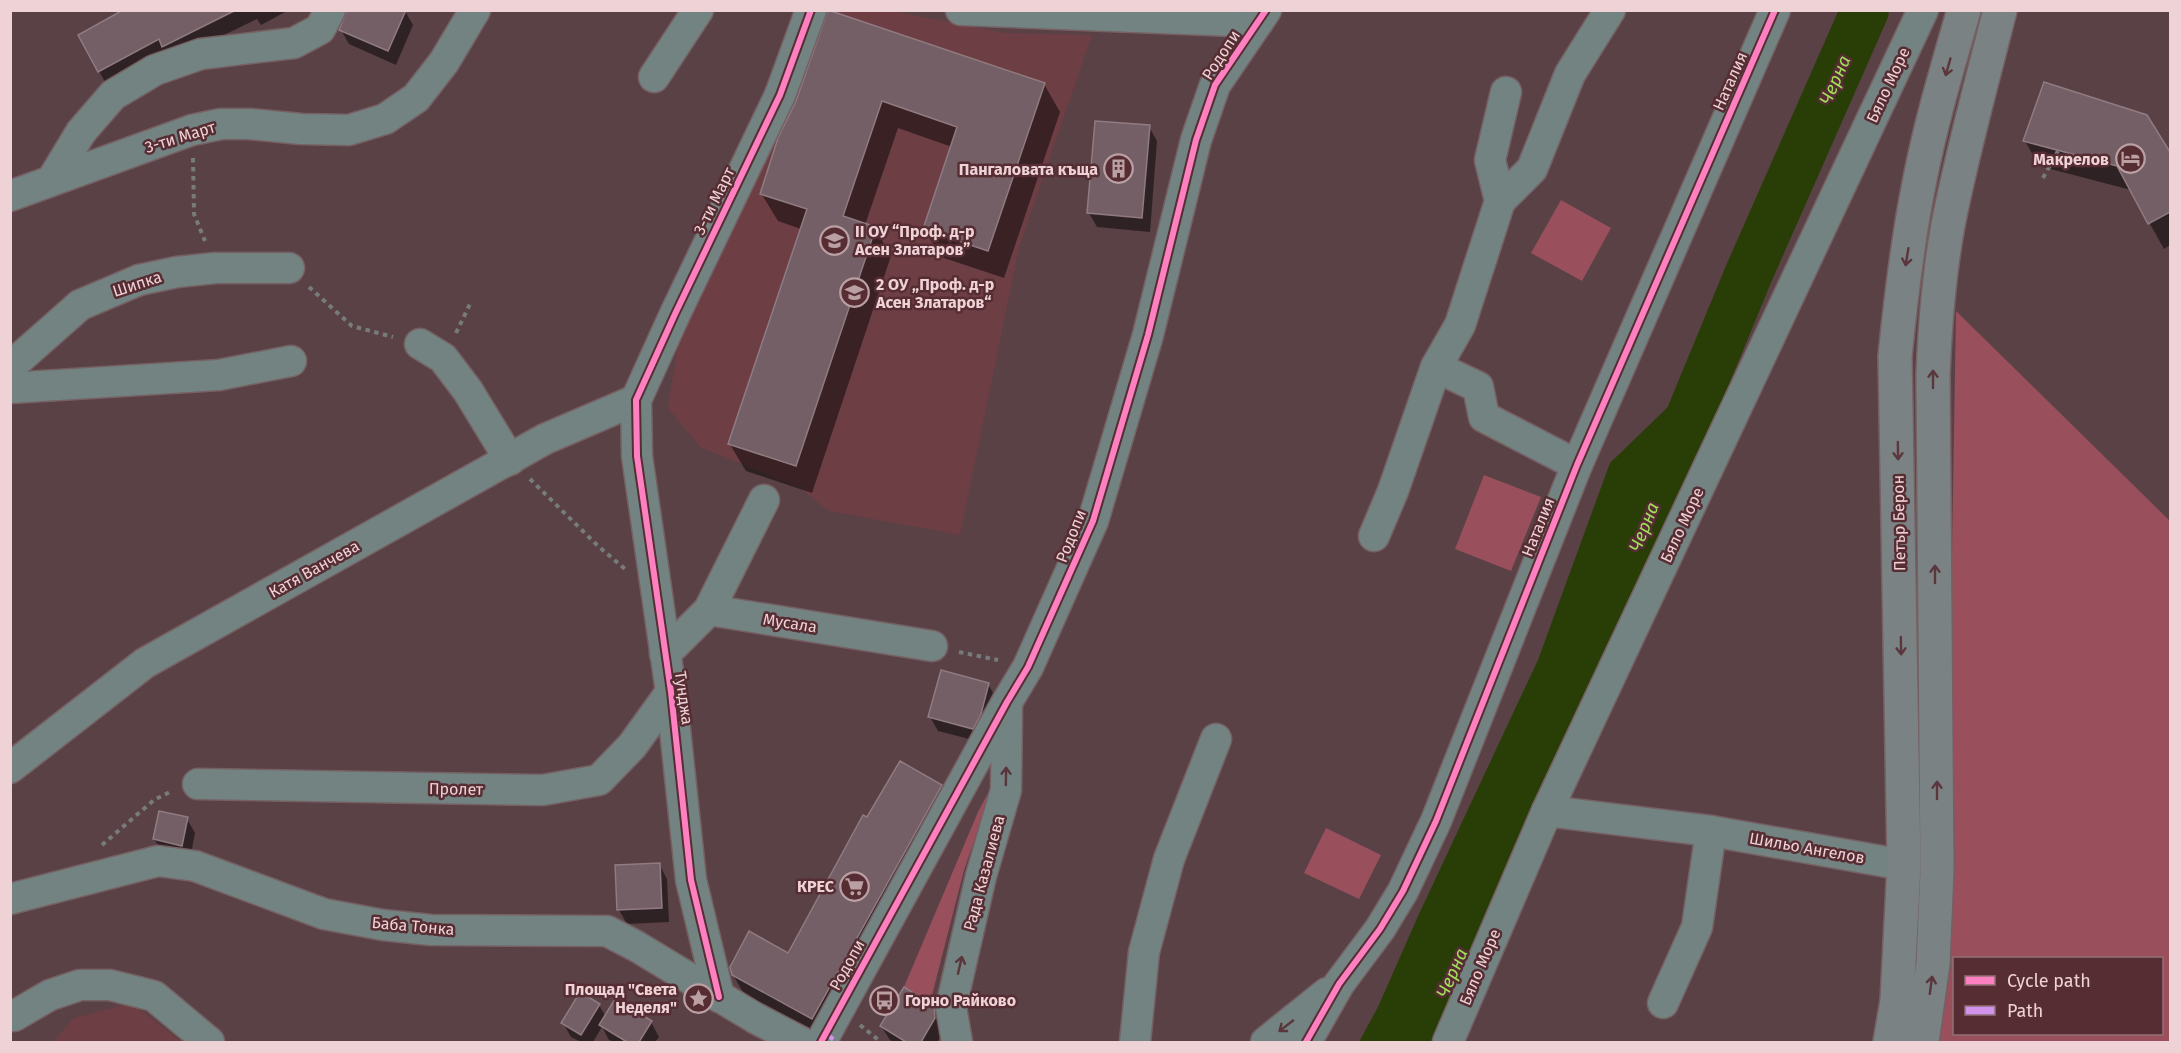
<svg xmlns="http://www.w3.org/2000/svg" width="2181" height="1053" font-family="'Fira Sans',sans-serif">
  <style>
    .built { fill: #6e3e45 }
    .green { fill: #99505c; fill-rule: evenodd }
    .water { fill: #293d06 }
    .shadow { fill: #0007 }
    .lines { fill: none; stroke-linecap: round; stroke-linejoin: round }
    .river { stroke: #293d06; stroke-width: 48 }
    .building { fill: #735f65; stroke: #8f7b81; stroke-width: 1.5 }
    .minor-casing { stroke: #756063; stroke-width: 33 }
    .major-casing { stroke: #756063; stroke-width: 36 }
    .path { stroke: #787b7b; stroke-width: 4; stroke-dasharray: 4.5 4.5; stroke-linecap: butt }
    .minor { stroke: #738382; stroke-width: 30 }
    .major { stroke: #7b8284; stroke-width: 33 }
    .quiet { stroke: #d193ec; stroke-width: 4.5; stroke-dasharray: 9 4.5; stroke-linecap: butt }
    .cycleway-casing { stroke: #572d34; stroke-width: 10 }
    .cycleway { stroke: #ff80c0; stroke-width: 6 }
    .oneway { stroke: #5b363c }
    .oneway2 { stroke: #5a363c }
    .labels { text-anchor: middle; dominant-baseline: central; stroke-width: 5; stroke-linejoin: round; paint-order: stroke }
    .street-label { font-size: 16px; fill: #eed2d5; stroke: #572d34 }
    .poi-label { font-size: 16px; font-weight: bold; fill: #eed2d5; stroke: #572d34; text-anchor: end }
    .water-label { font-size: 18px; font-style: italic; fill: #a1e059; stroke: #572d34 }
  </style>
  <rect width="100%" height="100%" fill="#594145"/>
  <g class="built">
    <path d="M820 11H892L1005 33 1092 35 1019 248 960 535 829 511 798 487 700 447 668 408 679 337Z"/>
    <path d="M131 1003 182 1042H53L74 1018Z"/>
  </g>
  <g class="green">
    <path d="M1561 200 1611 228 1582 281 1531 253Z"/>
    <path d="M1956 311 2170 521V1042H1937L1945 972ZM1954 958H2162V1034H1954Z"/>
    <path d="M1484 475 1541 497 1511 571 1455 549Z"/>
    <path d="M996 778 964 870 930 1003 904 987 978 812Z"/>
    <path d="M1326 828 1381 855 1359 899 1304 873Z"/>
  </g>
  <path class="water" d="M1672 403 1635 531 1429 981 1432 1042H1359L1378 1007 1419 914 1538 660 1610 463Z"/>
  <g class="shadow">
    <path d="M127 10H289L261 25 257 19 172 60 107 86 80 35Z"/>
    <path d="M405 11 413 25 396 65 349 44 341 30Z"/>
    <path d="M1044 84 1060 112 1004 278 941 257 924 229 952 147 898 128 865 225 875 228 891 256 812 493 746 471 729 443 801 229 778 221 761 193 798 102Z"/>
    <path d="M2146 116 2170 155V245L2164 249 2131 190 2039 166 2025 141Z"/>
    <path d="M1149 127 1157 141 1150 232 1097 227 1089 213Z"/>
    <path d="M988 684 996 698 981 742 938 731 930 717Z"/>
    <path d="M941 786 956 812 828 1042 748 1001 733 975 789 955 867 819Z"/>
    <path d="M187 819 195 833 190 859 163 853 154 839Z"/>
    <path d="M659 864 667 879 669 922 627 924 619 910Z"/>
    <path d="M599 1005 606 1017 651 1022 659 1037 655 1042H614L609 1040 602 1027 593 1042H581L571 1037 563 1023Z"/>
    <path d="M933 1007 941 1022 943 1034 937 1042H894L890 1040 881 1026Z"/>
  </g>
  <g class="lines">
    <path class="river" d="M1421 1042 1542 774 1749 273 1865 10"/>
  </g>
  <g class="building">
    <path d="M123 10H236L162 47 159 39 98 72 78 35Z"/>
    <path d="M347 10H406L388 51 339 30Z"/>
    <path d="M828 10 1045 83 988 251 923 229 957 127 882 101 843 216 876 227 796 466 728 444 807 209 760 194 778 138 796 101Z"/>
    <path d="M2044 82 2147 115 2170 152V212L2148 224 2117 166 2023 141Z"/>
    <path d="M1095 121 1150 125 1142 218 1087 213Z"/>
    <path d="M941 670 989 683 981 714 973 729 928 717Z"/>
    <path d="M900 761 942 785 812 1019 732 975 730 967 749 931 788 953 863 815 867 817Z"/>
    <path d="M159 811 188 817 182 846 153 839Z"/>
    <path d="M660 863 662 908 617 910 615 865Z"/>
    <path d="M904 987 934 1006 935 1018 921 1042H906L880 1026Z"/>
    <path d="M580 992 600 1004 581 1035 561 1023Z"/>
    <path d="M615 999 652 1021 639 1042H627L599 1025Z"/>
  </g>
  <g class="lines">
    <defs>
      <g id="minor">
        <path d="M961 10 1258 22"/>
        <path d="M654 77 698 10"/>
        <path d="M52 180 81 132 113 95 155 70 201 54 294 43 320 29 330 10"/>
        <path d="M10 196 192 130 221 124H250L301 129 349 130 385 119 416 98 444 62 475 10"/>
        <path d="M1500 201 1532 169 1570 74 1610 10"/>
        <path d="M420 344 443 358 468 391 510 460"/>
        <path d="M10 367 80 305 139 280 177 272 215 268H289"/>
        <path d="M1436 367 1478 387 1484 417 1577 465"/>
        <path d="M10 388 219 375 291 361"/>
        <path d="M1374 536 1393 491 1436 367 1460 325 1500 201 1490 160 1506 92"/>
        <path d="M709 610 764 500"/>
        <path d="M665 654 709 610 932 646"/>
        <path d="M10 768 145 663 545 439 636 400"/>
        <path d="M198 784 543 790 599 780 632 746 671 692"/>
        <path d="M1547 811 1711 831 1904 865"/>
        <path d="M10 899 158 861 195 866 324 914 383 925 431 930 607 931 636 946 755 1018 801 1042"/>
        <path d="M719 997 691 880 671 692 637 456 636 400 675 314 780 95 811 10"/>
        <path d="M1663 1003 1697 927 1711 831"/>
        <path d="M10 1016H14L50 995 80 985H110L154 996 209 1042"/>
        <path d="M821 1042 1007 702 1028 667 1093 521 1148 335 1196 140 1215 85 1266 10"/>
        <path d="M957 1042 951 1007 981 876 1006 790 1007 705"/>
        <path d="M1135 1042 1144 952 1169 859 1216 739"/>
        <path d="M1266 1042 1327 993"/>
        <path d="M1306 1042 1339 984 1380 929 1403 891 1436 821 1577 465 1775 10"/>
        <path d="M1448 1042 1547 811 1923 10"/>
      </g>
      <g id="major">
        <path d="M1890 1042 1897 1001 1904 865 1895 356C1901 297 1908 237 1920 179 1931 122 1948 66 1964 10"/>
        <path d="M1922 1042 1933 964 1937 870 1933 375C1935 325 1939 274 1948 225 1962 153 1982 82 2000 10"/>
      </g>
    </defs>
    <use href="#minor" class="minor-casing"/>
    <use href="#major" class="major-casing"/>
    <g class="path">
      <path d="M193 158 194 214 205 241"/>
      <path d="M2043 178 2058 151"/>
      <path d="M309 287 352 326 393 337"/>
      <path d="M456 333 470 304"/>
      <path d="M530 479 597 545 625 569"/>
      <path d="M959 652 998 660"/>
      <path d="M102 845 154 800 172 791"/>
      <path d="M860 1025 881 1042"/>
    </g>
    <use href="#minor" class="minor"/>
    <use href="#major" class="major"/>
    <path class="quiet" d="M826 1034 837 1042"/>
    <defs>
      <g id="cycleway">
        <path d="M719 997 691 880 671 692 637 456 636 400 675 314 780 95 811 10"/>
        <path d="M821 1042 1007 702 1028 667 1093 521 1148 335 1196 140 1215 85 1266 10"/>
        <path d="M1306 1042 1339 984 1380 929 1403 891 1436 821 1577 465 1775 10"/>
      </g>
    </defs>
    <use href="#cycleway" class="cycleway-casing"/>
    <use href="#cycleway" class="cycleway"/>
  </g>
  <defs><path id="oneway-shaft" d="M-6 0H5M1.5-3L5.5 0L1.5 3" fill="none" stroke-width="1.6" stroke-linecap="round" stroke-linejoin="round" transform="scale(1.5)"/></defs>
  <g class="oneway">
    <use href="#oneway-shaft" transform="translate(1948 67) rotate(106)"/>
    <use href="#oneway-shaft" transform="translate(1907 257) rotate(99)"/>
    <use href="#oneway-shaft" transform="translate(1933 379) rotate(-90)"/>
    <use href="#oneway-shaft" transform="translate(1898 451) rotate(89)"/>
    <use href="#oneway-shaft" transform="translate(1935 574) rotate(-90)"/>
    <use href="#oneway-shaft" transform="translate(1901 646) rotate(89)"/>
    <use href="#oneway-shaft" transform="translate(1937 790) rotate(-90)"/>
    <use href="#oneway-shaft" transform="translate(1931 985) rotate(-82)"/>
  </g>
  <g class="oneway2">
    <use href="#oneway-shaft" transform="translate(1006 776) rotate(-89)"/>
    <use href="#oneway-shaft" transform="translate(960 965) rotate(-77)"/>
    <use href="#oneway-shaft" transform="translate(1286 1026) rotate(142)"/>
  </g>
  <defs>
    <symbol id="hotel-ring" viewBox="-11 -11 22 22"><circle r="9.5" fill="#572d34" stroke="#ba9fa3" stroke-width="1.5"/><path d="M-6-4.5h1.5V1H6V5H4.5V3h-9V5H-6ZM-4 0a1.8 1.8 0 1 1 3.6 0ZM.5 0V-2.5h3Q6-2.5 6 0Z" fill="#ba9fa3"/></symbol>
    <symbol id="building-ring" viewBox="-11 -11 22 22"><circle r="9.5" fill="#572d34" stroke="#ba9fa3" stroke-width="1.5"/><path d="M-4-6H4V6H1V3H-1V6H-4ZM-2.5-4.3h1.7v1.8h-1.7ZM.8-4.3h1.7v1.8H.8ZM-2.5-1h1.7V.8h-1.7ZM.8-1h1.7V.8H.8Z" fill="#ba9fa3"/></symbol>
    <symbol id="school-ring" viewBox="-11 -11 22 22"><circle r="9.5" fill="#572d34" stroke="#ba9fa3" stroke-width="1.5"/><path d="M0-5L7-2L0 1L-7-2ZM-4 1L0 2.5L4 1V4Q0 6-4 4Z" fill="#ba9fa3"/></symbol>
    <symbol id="supermarket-ring" viewBox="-11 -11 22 22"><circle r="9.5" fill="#572d34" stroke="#ba9fa3" stroke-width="1.5"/><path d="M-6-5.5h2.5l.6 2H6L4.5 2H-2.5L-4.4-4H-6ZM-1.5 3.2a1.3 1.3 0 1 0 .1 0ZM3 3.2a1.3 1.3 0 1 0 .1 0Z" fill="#ba9fa3"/></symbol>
    <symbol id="sight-ring" viewBox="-11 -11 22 22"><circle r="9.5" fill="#572d34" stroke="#ba9fa3" stroke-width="1.5"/><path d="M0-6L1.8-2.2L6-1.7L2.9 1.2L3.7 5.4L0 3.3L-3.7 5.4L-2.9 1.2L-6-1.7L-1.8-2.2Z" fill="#ba9fa3"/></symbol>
    <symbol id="bus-ring" viewBox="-11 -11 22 22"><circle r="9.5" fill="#572d34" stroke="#ba9fa3" stroke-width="1.5"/><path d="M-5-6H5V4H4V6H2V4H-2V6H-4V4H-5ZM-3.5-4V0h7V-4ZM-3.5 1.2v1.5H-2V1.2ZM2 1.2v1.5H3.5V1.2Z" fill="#ba9fa3"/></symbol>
  </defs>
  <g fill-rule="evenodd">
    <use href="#hotel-ring" x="2114" y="142" width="33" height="33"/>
    <use href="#building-ring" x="1102" y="152" width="33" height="33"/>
    <use href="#school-ring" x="818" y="224" width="33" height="33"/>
    <use href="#school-ring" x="838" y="276" width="33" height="33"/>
    <use href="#supermarket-ring" x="838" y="870" width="33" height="33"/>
    <use href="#sight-ring" x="682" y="982" width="33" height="33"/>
    <use href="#bus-ring" x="868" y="984" width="33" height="33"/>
  </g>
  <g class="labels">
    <g class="street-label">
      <text transform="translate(1221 55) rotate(-57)">Родопи</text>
      <text transform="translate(1730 81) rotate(-66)">Наталия</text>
      <text transform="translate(1888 85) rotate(-65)">Бяло Море</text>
      <text transform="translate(180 137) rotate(-17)">3-ти Март</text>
      <text transform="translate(714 201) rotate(-64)">3-ти Март</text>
      <text transform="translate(137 284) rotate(-18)">Шипка</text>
      <text transform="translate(1899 523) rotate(-91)">Петър Берон</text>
      <text transform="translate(1682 525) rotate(-65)">Бяло Море</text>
      <text transform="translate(1538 527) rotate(-68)">Наталия</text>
      <text transform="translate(1071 536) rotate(-68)">Родопи</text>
      <text transform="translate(314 569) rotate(-29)">Катя Ванчева</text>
      <text transform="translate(790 623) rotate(9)">Мусала</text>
      <text transform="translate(684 698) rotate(82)">Тунджа</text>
      <text transform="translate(456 789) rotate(1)">Пролет</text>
      <text transform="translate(1807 848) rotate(10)">Шильо Ангелов</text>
      <text transform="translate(984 873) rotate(-75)">Рада Казалиева</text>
      <text transform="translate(413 926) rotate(5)">Баба Тонка</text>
      <text transform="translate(847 965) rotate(-61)">Родопи</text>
      <text transform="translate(1480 967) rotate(-67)">Бяло Море</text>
    </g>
    <g class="poi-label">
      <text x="2109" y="159">Макрелов</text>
      <text x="1098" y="169">Пангаловата къща</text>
      <text x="855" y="231" text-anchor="start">II ОУ “Проф. д-р<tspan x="855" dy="18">Асен Златаров”</tspan></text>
      <text x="876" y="284" text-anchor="start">2 ОУ „Проф. д-р<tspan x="876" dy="18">Асен Златаров“</tspan></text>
      <text x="834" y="886">КРЕС</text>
      <text x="677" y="989">Площад "Света<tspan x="677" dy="18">Неделя"</tspan></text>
      <text x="905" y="1000" text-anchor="start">Горно Райково</text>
    </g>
    <g class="water-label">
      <text transform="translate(1835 80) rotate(-66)">Черна</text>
      <text transform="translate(1644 527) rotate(-68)">Черна</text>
      <text transform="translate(1452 973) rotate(-66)">Черна</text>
    </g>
  </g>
  <rect width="2181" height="1053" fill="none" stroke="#eed2d5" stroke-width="24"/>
  <rect x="1953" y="957" width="210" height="78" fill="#572d34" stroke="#936f74" stroke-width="1.5"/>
  <rect x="1965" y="976" width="30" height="9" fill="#ff80c0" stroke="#936f74" stroke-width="1.5"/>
  <text x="2007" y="987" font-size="18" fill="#eed2d5">Cycle path</text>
  <rect x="1965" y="1006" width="30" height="9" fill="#d193ec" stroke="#936f74" stroke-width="1.5"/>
  <text x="2007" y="1017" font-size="18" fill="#eed2d5">Path</text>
</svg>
